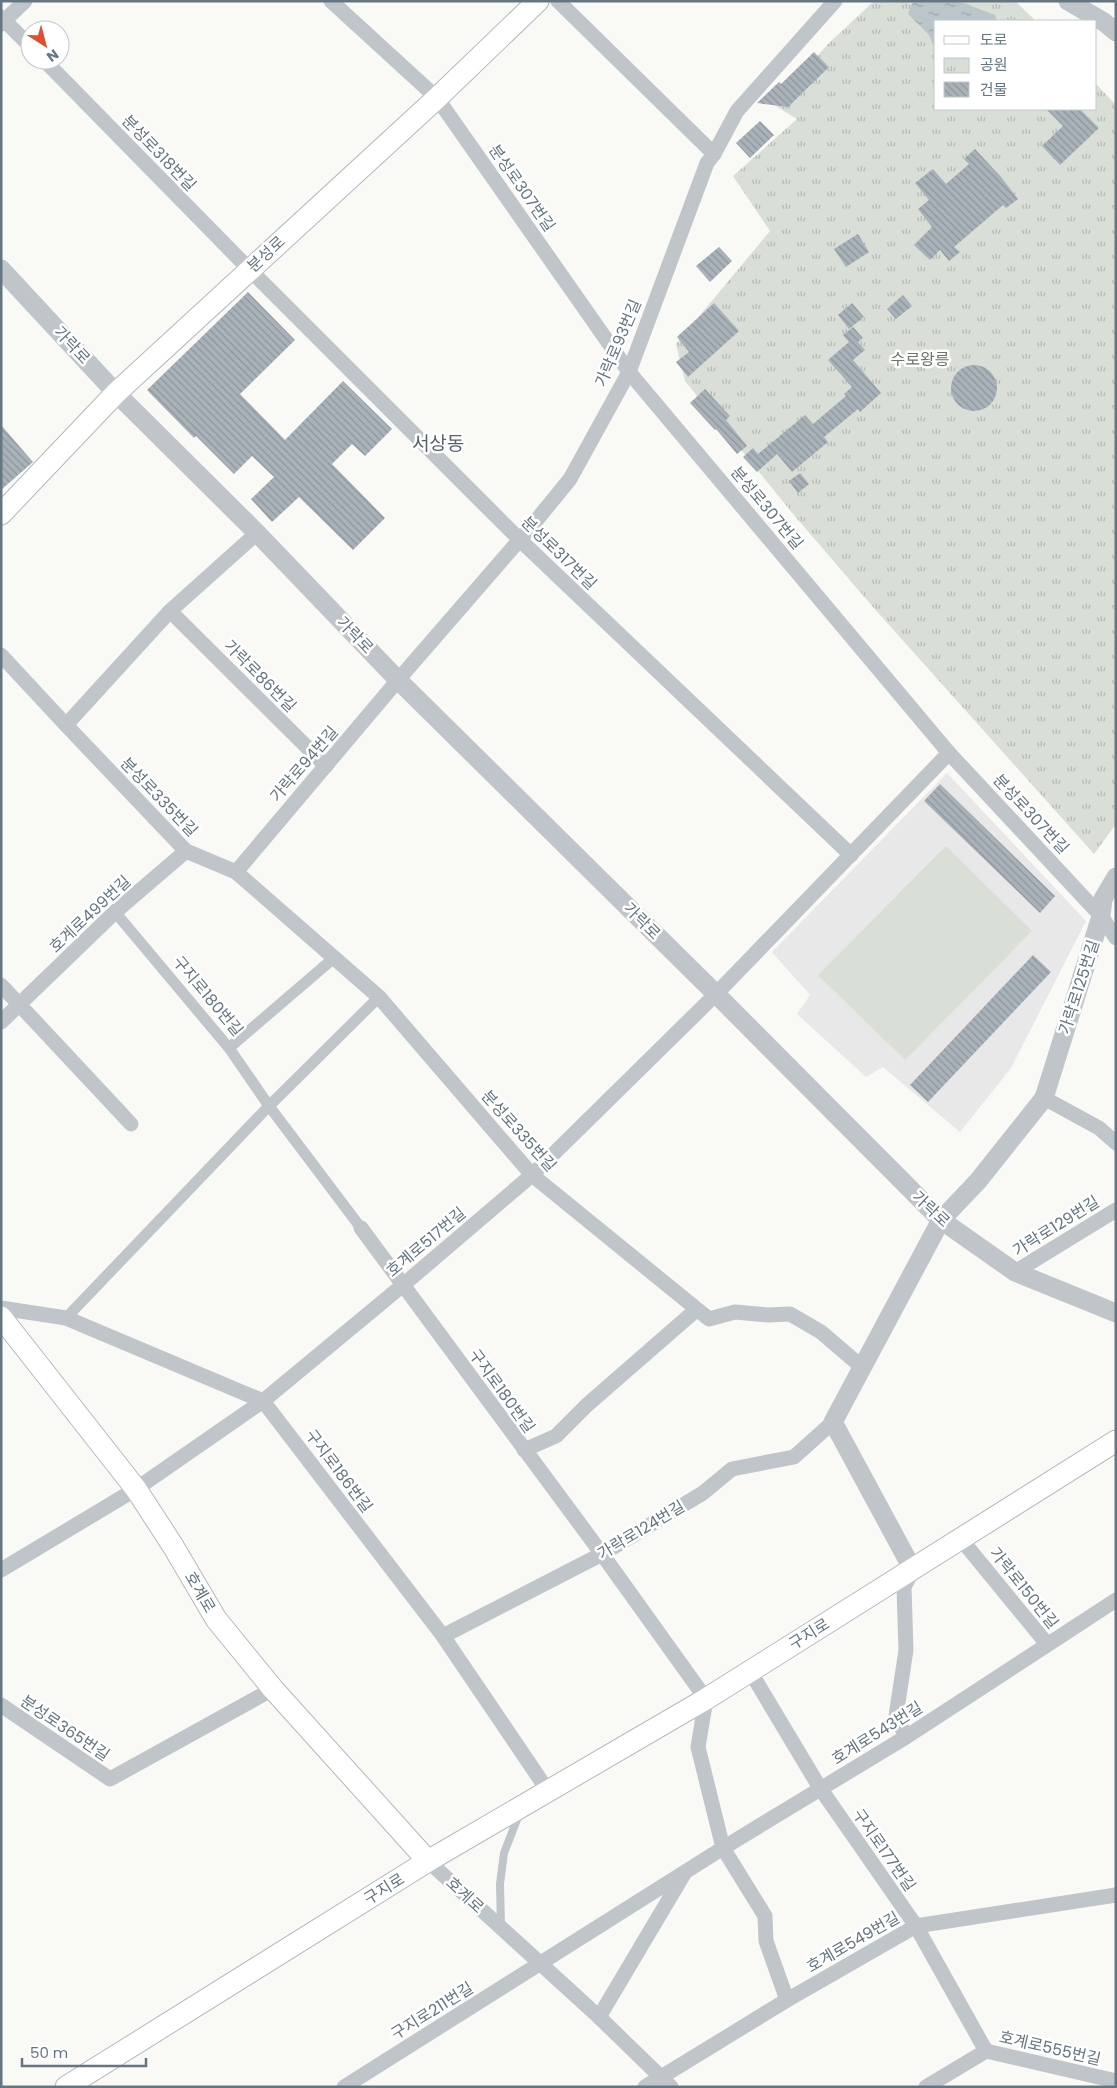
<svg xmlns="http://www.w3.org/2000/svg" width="1117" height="2088" font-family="Poppins,'Noto Sans KR',sans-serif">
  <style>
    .built { fill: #e7e8e7 }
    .green { fill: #d9ded6 }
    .park { fill: url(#park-tufts) }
    .water { fill: url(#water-ripples) }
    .building { fill: url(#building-back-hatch) }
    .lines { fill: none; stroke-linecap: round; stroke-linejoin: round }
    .secondary-casing { stroke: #b2b9bd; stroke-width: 23 }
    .service { stroke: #c0c5c9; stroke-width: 8 }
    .pedestrian { stroke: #c0c5c9; stroke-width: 11 }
    .minor { stroke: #c0c5c9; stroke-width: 15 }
    .tertiary { stroke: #c0c5c9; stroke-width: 19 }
    .secondary { stroke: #fff; stroke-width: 21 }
    .labels { text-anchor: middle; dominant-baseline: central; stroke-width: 5; stroke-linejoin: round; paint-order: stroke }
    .street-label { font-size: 16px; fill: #647681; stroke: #fff }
    .park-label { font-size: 16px; fill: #687963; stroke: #fff }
    .quarter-label { font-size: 19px; fill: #56636c; stroke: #fff }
  </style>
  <defs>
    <pattern id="park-tufts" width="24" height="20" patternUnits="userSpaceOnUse" patternTransform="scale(1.25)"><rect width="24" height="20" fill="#d9ded6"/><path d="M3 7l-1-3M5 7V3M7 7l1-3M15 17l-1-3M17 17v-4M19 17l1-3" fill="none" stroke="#b4b9b3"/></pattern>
    <pattern id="water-ripples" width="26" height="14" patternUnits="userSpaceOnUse" patternTransform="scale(1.25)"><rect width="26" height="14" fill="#bac6ca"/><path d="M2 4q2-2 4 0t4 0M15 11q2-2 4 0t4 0" fill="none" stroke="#9ba5a9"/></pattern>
    <pattern id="building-back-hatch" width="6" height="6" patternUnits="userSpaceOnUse" patternTransform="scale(1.25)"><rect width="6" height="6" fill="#a9b2b8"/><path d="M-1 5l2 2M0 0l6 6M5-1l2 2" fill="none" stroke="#8d959b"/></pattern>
  </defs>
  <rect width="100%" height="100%" fill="#f9f9f6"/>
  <path class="built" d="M947 773 1086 921 1011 1068 960 1132 883 1067 866 1077 797 1014 810 995 772 952Z"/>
  <path class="green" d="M946 846 1032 931 905 1060 818 975Z"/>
  <path class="park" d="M874 1H1015L1036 21H936V109H1096V84L1116 105V824L1094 854 873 607 794 515 685 381 676 344 770 231 733 176 797 119 774 105 828 44Z"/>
  <path class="water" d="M913 1H958L995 15 997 21H936V52L929 35 908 14Z"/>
  <g class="building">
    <path d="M814 52 829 67 788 107 757 103 779 82 781 84Z"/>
    <path d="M1046 109H1080L1099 128 1060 165 1042 146 1063 126Z"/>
    <path d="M760 121 774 135 750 158 736 143Z"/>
    <path d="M975 149 1001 177 1018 199 1006 208 1003 205 954 247 960 252 949 261 940 250 930 260 914 245 932 227 918 209 929 200 915 183 933 169 946 184 969 164 964 159Z"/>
    <path d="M858 234 869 252 846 267 834 249Z"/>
    <path d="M719 247 732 261 710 282 696 266Z"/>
    <path d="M248 292 295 340 240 394 285 440 343 381 392 429 365 456 352 444 332 464 385 518 353 550 299 497 272 522 251 499 274 477 252 456 234 474 196 436 194 438 147 390Z"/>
    <path d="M903 295 912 306 896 319 887 309Z"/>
    <path d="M714 303 739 331 688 377 676 362 689 352 677 337Z"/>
    <path d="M852 303 864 317 849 329 838 315Z"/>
    <path d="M853 327 863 338 858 342 865 350 853 360 881 393 860 412 858 409 824 437 828 442 792 472 777 454 757 472 743 457 753 448 758 454 805 415 813 424 846 396 844 394 852 387 828 360 849 342 843 335Z"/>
    <circle cx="974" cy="388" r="23"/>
    <path d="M705 389 730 416 726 420 747 446 737 454 716 429 715 430 690 403Z"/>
    <path d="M1 425 33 462 1 490Z"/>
    <path d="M800 473 809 484 798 493 789 481Z"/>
    <path d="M940 784 1055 896 1040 913 924 801Z"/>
    <path d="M1033 955 1051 972 928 1102 910 1085Z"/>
  </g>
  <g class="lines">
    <defs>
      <g id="secondary">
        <path d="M1 514 116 393 437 98 538 1"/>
        <path d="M1 1317 136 1489 173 1546 216 1619 273 1689 428 1861"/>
        <path d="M66 2087 428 1861 706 1699 1116 1441"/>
      </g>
    </defs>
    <use href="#secondary" class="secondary-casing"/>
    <path class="service" d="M501 1927 500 1884 504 1853 520 1812"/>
    <g class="pedestrian">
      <path d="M115 912 229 1048 269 1106 361 1228"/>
      <path d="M229 1048 335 957"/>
      <path d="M66 1318 269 1106 379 997"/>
    </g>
    <g class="minor">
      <path d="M331 1 437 98 629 372 949 753 1101 916 1116 938"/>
      <path d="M558 1 714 154"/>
      <path d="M1 17 30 46"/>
      <path d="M1 24 25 1"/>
      <path d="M44 60 250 270 520 540 851 855"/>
      <path d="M257 533 170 611 326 766"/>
      <path d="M1 655 66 725 186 851 236 872 379 997 532 1175 709 1319 735 1312 768 1315 790 1314 821 1332 863 1368"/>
      <path d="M66 725 170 611"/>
      <path d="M236 872 398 680 535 522 570 479 629 372 707 163 714 154 737 111 835 1"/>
      <path d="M1 985 131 1124"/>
      <path d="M1 1022 115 912 186 851"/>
      <path d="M1044 1098 1099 1128 1116 1143"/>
      <path d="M361 1228 602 1554 706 1699 698 1747 723 1848 765 1916 766 1941 787 2000"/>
      <path d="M1015 1272 1116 1210"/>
      <path d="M1 1308 66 1318 263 1401 443 1636 548 1791"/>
      <path d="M524 1450 556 1436 587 1405 696 1310"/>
      <path d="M960 1538 1047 1644"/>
      <path d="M1 1570 136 1489 263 1401 403 1285 532 1175 716 994 949 753"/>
      <path d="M443 1636 602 1554 703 1493 732 1469 794 1457 833 1422"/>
      <path d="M750 1671 820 1788 916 1926 986 2051"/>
      <path d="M1 1705 110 1779 273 1689"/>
      <path d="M906 1737 896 1716 906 1650 904 1587 913 1570"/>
      <path d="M428 1861 599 2017 671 2087"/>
      <path d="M599 2017 684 1874"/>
      <path d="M344 2087 723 1848 906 1737 1116 1600"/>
      <path d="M645 2087 787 2000 916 1926 1116 1895"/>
      <path d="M926 2087 986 2051 1116 2081"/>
    </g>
    <g class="tertiary">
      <path d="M1068 1 1104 22 1116 32"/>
      <path d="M1 269 116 393 257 533 398 680 716 994 941 1220 1015 1272 1116 1313"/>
      <path d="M913 1570 833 1422 941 1220 978 1181 1044 1098 1101 916 1103 899 1116 877"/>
    </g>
    <use href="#secondary" class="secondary"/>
  </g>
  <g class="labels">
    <g class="street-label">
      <text transform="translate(159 153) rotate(46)">분성로318번길</text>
      <text transform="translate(522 188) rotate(55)">분성로307번길</text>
      <text transform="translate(266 254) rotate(-43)">분성로</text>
      <text transform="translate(618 343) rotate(-67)">가락로93번길</text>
      <text transform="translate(72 345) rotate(47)">가락로</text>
      <text transform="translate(767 508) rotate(50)">분성로307번길</text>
      <text transform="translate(559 553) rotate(44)">분성로317번길</text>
      <text transform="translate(355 635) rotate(46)">가락로</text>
      <text transform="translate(260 676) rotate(45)">가락로86번길</text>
      <text transform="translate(304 764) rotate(-49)">가락로94번길</text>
      <text transform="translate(159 797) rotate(46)">분성로335번길</text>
      <text transform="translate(1031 814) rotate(47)">분성로307번길</text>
      <text transform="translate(90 914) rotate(-43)">호계로499번길</text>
      <text transform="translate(642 921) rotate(45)">가락로</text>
      <text transform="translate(1079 987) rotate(-72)">가락로125번길</text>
      <text transform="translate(208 996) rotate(50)">구지로180번길</text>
      <text transform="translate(519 1131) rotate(48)">분성로335번길</text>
      <text transform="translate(931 1209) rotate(43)">가락로</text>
      <text transform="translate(1056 1226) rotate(-32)">가락로129번길</text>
      <text transform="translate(426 1242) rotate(-40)">호계로517번길</text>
      <text transform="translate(502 1391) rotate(54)">구지로180번길</text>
      <text transform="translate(339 1471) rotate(53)">구지로186번길</text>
      <text transform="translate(641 1530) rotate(-31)">가락로124번길</text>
      <text transform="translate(1024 1588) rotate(51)">가락로150번길</text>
      <text transform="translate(200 1592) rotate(60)">호계로</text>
      <text transform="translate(809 1634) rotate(-32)">구지로</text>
      <text transform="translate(65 1728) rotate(34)">분성로365번길</text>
      <text transform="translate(877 1733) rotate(-32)">호계로543번길</text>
      <text transform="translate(884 1850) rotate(55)">구지로177번길</text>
      <text transform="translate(384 1889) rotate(-32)">구지로</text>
      <text transform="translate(465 1895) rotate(43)">호계로</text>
      <text transform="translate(853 1942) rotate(-30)">호계로549번길</text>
      <text transform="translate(432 2011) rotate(-32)">구지로211번길</text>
      <text transform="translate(1050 2048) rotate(13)">호계로555번길</text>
    </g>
    <g class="park-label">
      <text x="920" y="359">수로왕릉</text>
    </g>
    <g class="quarter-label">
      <text x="438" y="443">서상동</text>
    </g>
  </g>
  <rect width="1117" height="2088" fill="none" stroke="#647681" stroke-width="5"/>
  <rect x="934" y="20" width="162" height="90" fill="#ffffff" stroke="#c1c8cd"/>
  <rect x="944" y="36" width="25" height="8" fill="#ffffff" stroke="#c1c8cd"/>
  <text x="980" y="45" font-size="15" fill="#647681">도로</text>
  <rect x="944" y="58" width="25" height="15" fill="url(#park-tufts)" stroke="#c1c8cd"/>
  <text x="980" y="70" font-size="15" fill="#647681">공원</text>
  <rect x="944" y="82" width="25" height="15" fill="url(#building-back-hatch)" stroke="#c1c8cd"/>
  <text x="980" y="95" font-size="15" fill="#647681">건물</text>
  <g transform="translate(45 45) rotate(144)"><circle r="24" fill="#ffffff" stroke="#c1c8cd"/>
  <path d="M0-4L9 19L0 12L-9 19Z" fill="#e0502f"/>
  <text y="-8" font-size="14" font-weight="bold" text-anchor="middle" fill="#647681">N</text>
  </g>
  <path d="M22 2058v8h124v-8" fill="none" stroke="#647681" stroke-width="2.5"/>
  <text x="30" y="2058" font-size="15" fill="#647681" stroke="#ffffff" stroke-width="4" paint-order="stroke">50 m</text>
</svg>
